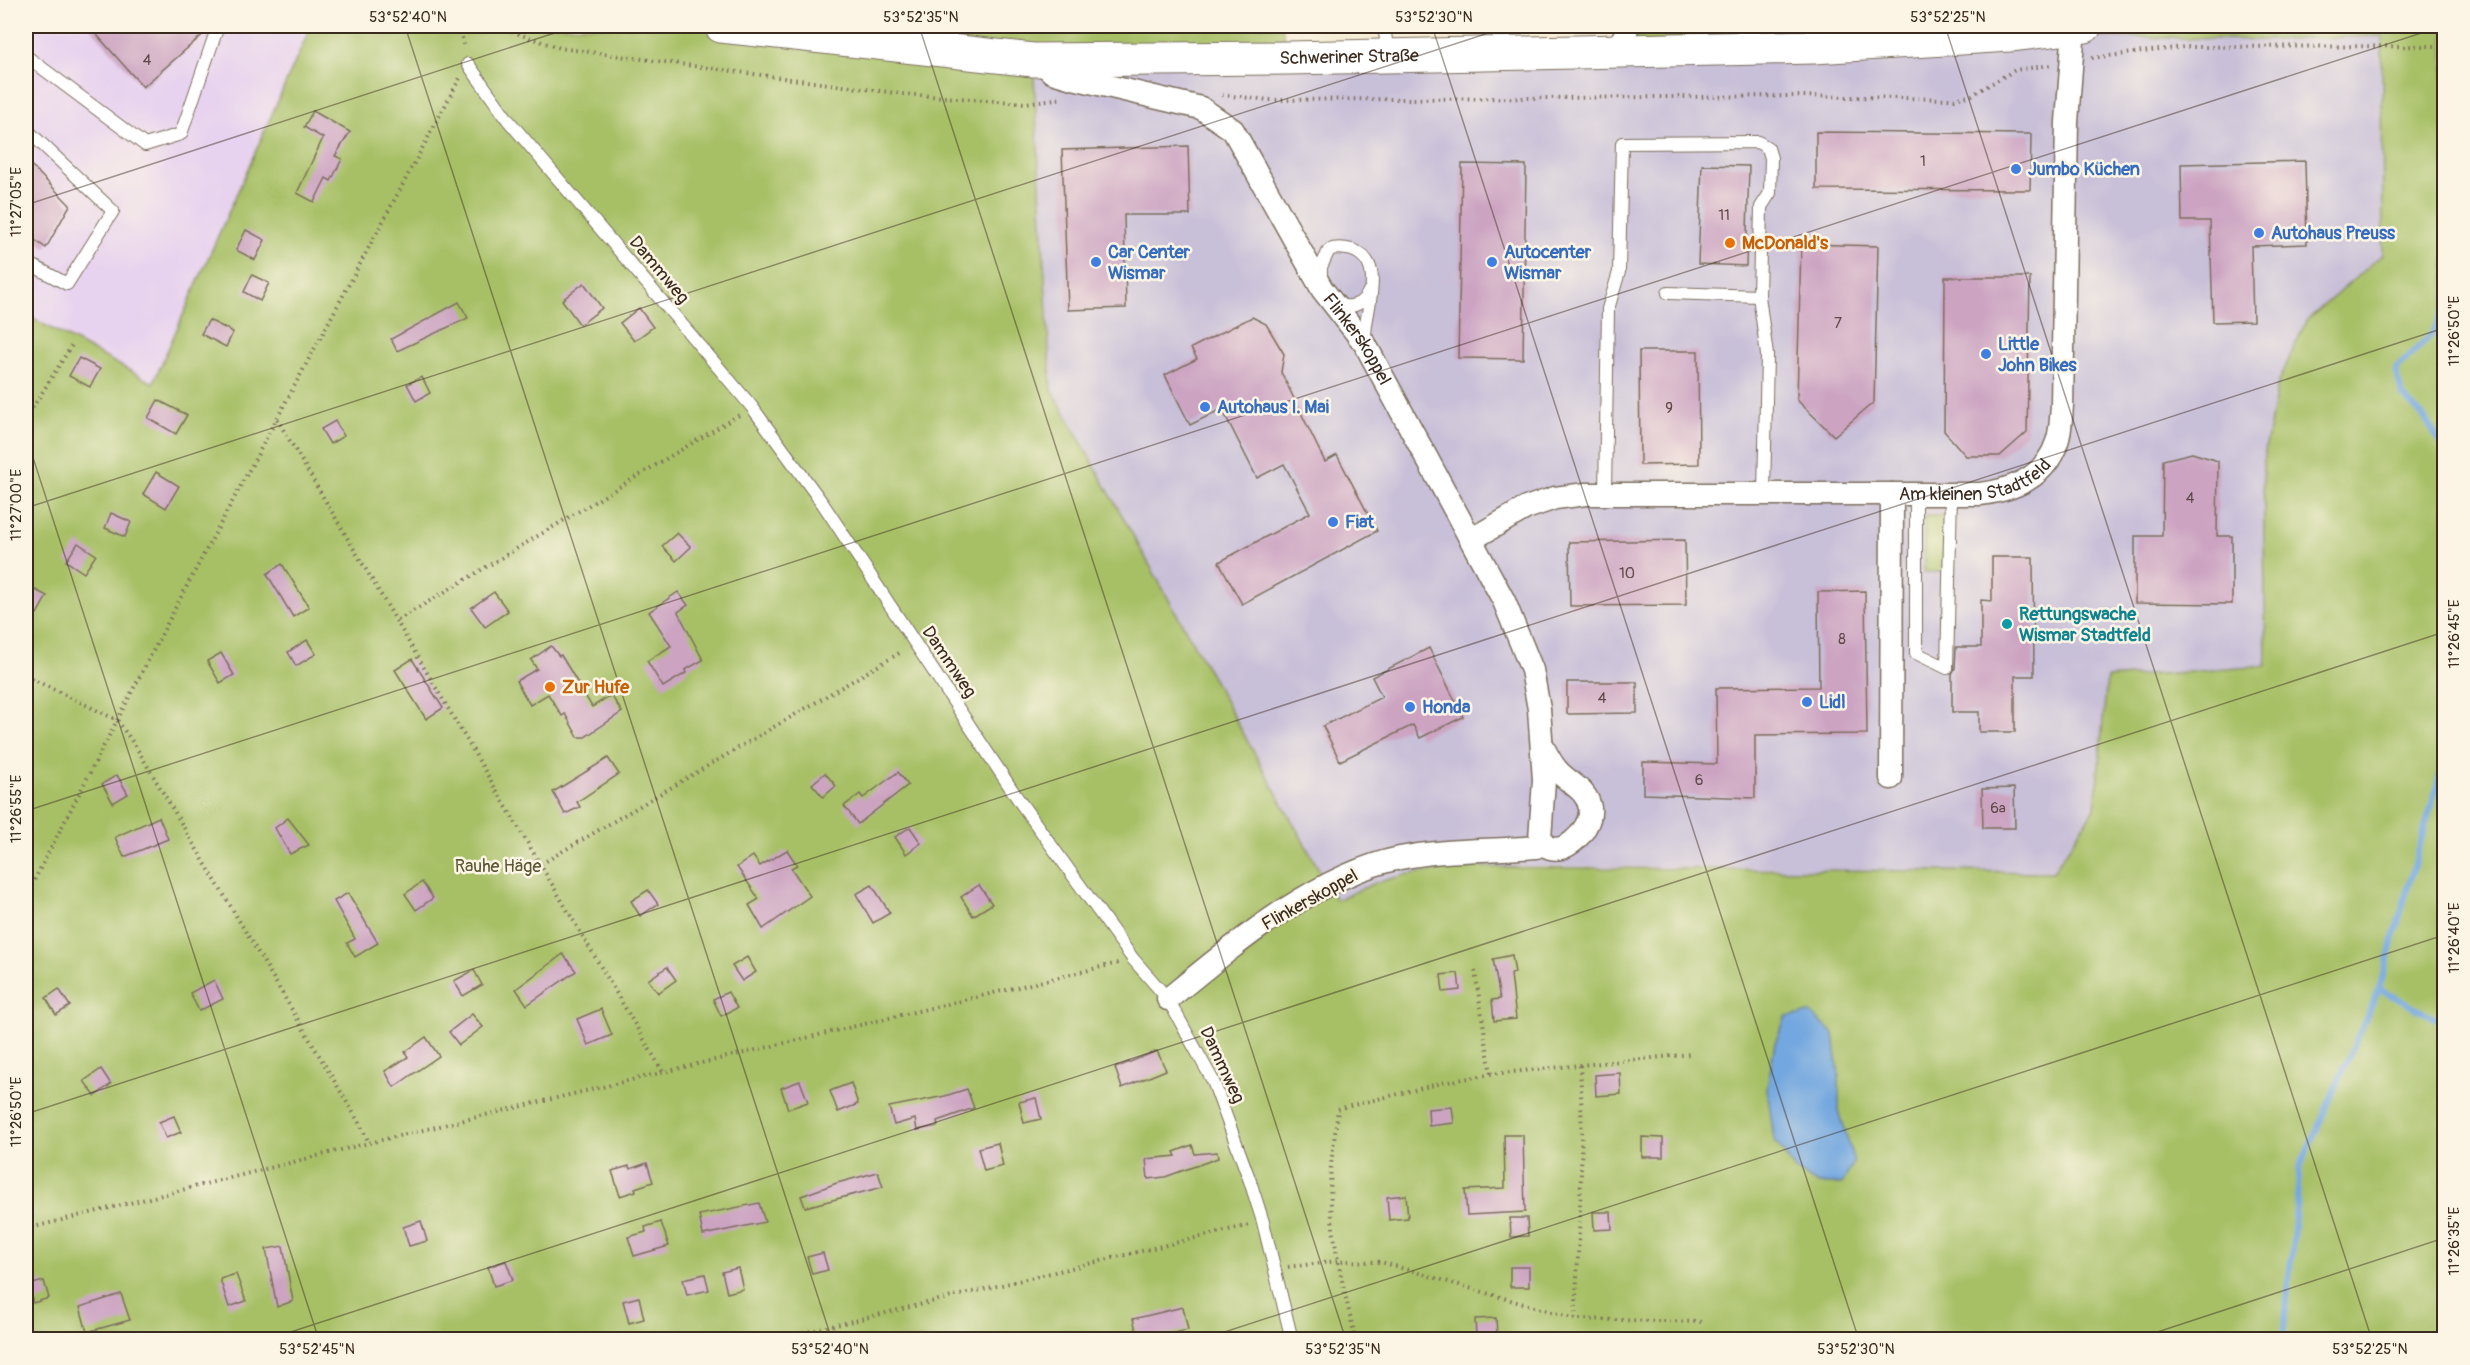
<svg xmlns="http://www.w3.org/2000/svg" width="2470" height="1365" viewBox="0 0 2470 1365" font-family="Pangolin,sans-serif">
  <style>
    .built { fill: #e7d2ef }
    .industrial { fill: #c8bfd8 }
    .green { fill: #a7c066; stroke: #717542; stroke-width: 1.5 }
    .water { fill: #73a7df; stroke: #57687e; stroke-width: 1.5 }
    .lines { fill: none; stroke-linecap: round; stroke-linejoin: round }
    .stream { stroke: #73a7df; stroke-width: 6 }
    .building { fill: #cca4c2 }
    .lane-casing { stroke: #7c6e5d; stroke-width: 14 }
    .street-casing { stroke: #7c6e5d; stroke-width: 25 }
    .secondary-casing { stroke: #7c6e5d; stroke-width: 35 }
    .path { stroke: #7c6e5d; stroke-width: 4; stroke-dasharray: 1.5 4.5; stroke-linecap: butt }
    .lane { stroke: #fff; stroke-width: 12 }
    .street { stroke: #fff; stroke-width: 22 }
    .secondary { stroke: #fff; stroke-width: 33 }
    .ticks { fill: none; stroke: #3b2a1e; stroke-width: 1.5; stroke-opacity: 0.45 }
    .shop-dot { fill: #3f7fe0; stroke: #fcf5e5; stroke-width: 2 }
    .food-dot { fill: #e8710a; stroke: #fcf5e5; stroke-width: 2 }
    .culture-dot { fill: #0f9aa8; stroke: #fcf5e5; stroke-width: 2 }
    .labels { text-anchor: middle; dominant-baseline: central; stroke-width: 5; stroke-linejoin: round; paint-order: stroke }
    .number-label { font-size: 15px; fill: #5f4847 }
    .street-label { font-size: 18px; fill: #3b2a1e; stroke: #fcf5e5 }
    .shop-label { font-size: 18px; font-weight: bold; fill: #366cbe; stroke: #fcf5e5; text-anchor: start }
    .food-label { font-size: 18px; font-weight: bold; fill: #c56008; stroke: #fcf5e5; text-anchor: start }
    .culture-label { font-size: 18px; font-weight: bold; fill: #0d838f; stroke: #fcf5e5; text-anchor: start }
    .park-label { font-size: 18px; fill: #5b5734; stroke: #fcf5e5 }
    .neatline { fill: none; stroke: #3b2a1e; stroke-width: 2 }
    .ticks-label { font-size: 15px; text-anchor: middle; fill: #3b2a1e }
  </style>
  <rect width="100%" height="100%" fill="#fcf5e5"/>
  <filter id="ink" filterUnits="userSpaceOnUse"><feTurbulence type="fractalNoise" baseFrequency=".0167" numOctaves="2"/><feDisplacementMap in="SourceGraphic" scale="12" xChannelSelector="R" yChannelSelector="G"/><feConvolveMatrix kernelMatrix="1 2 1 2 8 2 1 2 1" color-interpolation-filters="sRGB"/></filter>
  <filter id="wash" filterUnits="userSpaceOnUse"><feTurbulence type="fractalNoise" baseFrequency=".008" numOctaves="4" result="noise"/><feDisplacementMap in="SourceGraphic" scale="24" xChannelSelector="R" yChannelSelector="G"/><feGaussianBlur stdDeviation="1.35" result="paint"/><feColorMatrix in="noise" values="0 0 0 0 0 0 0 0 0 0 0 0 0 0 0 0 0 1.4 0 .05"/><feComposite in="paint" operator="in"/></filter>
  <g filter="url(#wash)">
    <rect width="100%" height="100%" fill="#f5ebd3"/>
    <!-- built -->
    <path class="built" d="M26,26H311L153,383L26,315Z"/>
    <!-- industrial -->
    <path class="industrial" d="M2010,35L2265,40L2382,36L2383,254L2306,321L2263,461L2266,666L2107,678L2095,808L2053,872L1525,866L1409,874L1375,883L1335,900L1052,395L1033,60Z"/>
    <!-- green -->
    <g class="green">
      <path d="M311,26H1282L1288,58L1033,60L1051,388L1336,900L1375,883L1409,874L1470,867L2053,872L2095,808L2107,678L2266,666L2263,461L2278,384L2306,321L2383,254L2382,36L2265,40L2084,36L1622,45L1630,26H2444V1339H26V315L153,383Z"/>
      <rect x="1924" y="516" width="20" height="56"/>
    </g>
    <!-- water -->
    <path class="water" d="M1810,1013L1834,1034L1839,1075V1110L1854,1162L1842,1184H1818L1795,1170L1774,1139L1767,1088L1775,1043L1786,1017Z"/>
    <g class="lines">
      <!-- stream -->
      <g class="stream">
        <path d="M2444,311L2432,334L2396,369L2402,395L2423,416L2444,448"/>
        <path d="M2379,989L2444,1023"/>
        <path d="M2283,1340L2300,1167L2379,989L2444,760"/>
      </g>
    </g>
    <g id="blocks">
      <!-- building -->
      <g class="building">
        <path d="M89,26H209L208,30L143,87Z"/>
        <path d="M313,111L350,132L335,156L342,159L331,181L326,178L314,202L297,193L323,138L304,127Z"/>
        <path d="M1816,132L2031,134L2030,190L1816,189Z"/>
        <path d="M1188,146L1190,215H1124L1126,308L1068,310L1062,150Z"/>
        <path d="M26,160L70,205L46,248L26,234Z"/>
        <path d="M2305,161L2307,244L2251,246L2253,321L2213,322L2210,221H2182L2181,164Z"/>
        <path d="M1462,164L1526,165L1523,359L1458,358Z"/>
        <path d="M1702,165L1749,166L1746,266L1698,264Z"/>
        <path d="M246,230L265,240L255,260L236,250Z"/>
        <path d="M1801,244L1878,246L1874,402L1834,436L1797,400Z"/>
        <path d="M252,275L269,283L260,301L244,292Z"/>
        <path d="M1945,277H2030L2027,432L2000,456H1966L1944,431Z"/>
        <path d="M584,283L602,308L580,325L562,300Z"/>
        <path d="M459,302L468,318L397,351L391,339Z"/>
        <path d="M639,308L653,327L634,341L620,323Z"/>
        <path d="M1252,317L1266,324L1284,354L1281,372L1325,462L1337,455L1377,531L1242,604L1219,562L1310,513L1284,464L1257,478L1222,409L1190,425L1165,375L1197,359L1191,348Z"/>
        <path d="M209,320L233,332L226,347L201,334Z"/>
        <path d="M1639,351H1698L1699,464L1640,465Z"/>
        <path d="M79,358L100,369L90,387L69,376Z"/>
        <path d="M422,377L430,393L416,401L407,384Z"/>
        <path d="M158,400L187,415L176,434L148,418Z"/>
        <path d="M335,421L344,436L330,444L321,429Z"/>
        <path d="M2192,453L2218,461L2217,536H2232V604L2135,603V536H2162L2163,460Z"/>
        <path d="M156,472L179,486L166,508L143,494Z"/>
        <path d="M111,513L131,522L125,537L105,528Z"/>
        <path d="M677,533L691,547L676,561L662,546Z"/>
        <path d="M1685,540L1686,605L1570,606L1569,542Z"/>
        <path d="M78,543L96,555L84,573L66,561Z"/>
        <path d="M1992,557H2033L2034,676H2015V732H1979V712H1952V674L1955,668L1956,647H1981V600L1992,601Z"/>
        <path d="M282,564L309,607L293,617L267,574Z"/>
        <path d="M26,585L47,596L37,614L26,608Z"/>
        <path d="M1865,591L1867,734L1755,735V798L1643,794V762L1717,764L1716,688L1819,687L1818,592Z"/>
        <path d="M494,592L508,611L485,627L471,608Z"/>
        <path d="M678,592L688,605L678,612L703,660L685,670L686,673L663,687L647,661L671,646L649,612Z"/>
        <path d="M307,640L316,654L296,666L288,652Z"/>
        <path d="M551,646L559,656L561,655L592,707L611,695L622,712L585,737H578L565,714L562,716L548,694L530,705L516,681L537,669L531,660Z"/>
        <path d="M1429,648L1463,717L1420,738L1413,725L1340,761L1323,726L1382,697L1372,677Z"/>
        <path d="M221,653L234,675L220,683L207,661Z"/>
        <path d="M412,659L443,708L426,719L395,670Z"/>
        <path d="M1567,682H1637V713L1567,714Z"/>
        <path d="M608,758L619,774L577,802L580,807L565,814L553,792Z"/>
        <path d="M898,772L908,785L858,824L844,806L860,794L863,798Z"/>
        <path d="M825,773L836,786L823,797L812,784Z"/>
        <path d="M117,775L128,794L113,803L102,784Z"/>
        <path d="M2014,788L2015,828H1983L1982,789Z"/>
        <path d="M159,817L168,839L124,857L115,837Z"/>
        <path d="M288,818L309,845L290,854L275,828Z"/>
        <path d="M910,827L921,843L906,854L895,837Z"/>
        <path d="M787,850L797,865L791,868L810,896L763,929L749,905L759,899L737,867L753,856L760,866Z"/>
        <path d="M422,882L433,898L416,910L405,894Z"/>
        <path d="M872,885L890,913L873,923L856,894Z"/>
        <path d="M979,885L992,904L973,916L961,897Z"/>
        <path d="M648,890L658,904L640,916L631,901Z"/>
        <path d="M348,893L378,943L355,957L347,943L355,939L334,901Z"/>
        <path d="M563,954L576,971L527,1005L516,989Z"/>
        <path d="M1512,955L1515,973L1511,974L1516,1019L1494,1021L1492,1000L1500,999L1493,959Z"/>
        <path d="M747,957L756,972L742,981L732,966Z"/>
        <path d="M667,967L676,980L658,993L648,980Z"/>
        <path d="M474,970L482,985L463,996L454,981Z"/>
        <path d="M1458,973L1460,990L1443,992L1441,975Z"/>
        <path d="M214,980L223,999L199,1011L190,993Z"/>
        <path d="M59,989L70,1006L56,1015L46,998Z"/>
        <path d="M728,992L737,1008L721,1016L713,999Z"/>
        <path d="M601,1009L612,1035L588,1045L577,1019Z"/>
        <path d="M472,1014L483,1027L459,1045L449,1032Z"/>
        <path d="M426,1037L439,1056L394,1087L385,1071L408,1057L405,1052Z"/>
        <path d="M1157,1051L1166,1070L1122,1088L1115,1068Z"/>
        <path d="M101,1069L111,1084L95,1096L84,1081Z"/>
        <path d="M1620,1073L1621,1094L1596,1096L1595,1075Z"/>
        <path d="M800,1081L808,1102L788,1109L781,1088Z"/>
        <path d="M851,1083L858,1104L838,1112L830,1091Z"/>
        <path d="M967,1089L974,1108L937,1121L938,1126L917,1130L915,1119L894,1125L889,1107L945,1096Z"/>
        <path d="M1036,1098L1041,1119L1024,1123L1019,1102Z"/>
        <path d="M1452,1107L1454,1123L1429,1126L1428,1109Z"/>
        <path d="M174,1116L181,1132L166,1138L159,1122Z"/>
        <path d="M1504,1135H1523L1525,1212L1467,1215L1465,1190L1505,1188Z"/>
        <path d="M1642,1137L1663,1138V1157H1642Z"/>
        <path d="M998,1143L1003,1166L984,1171L978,1148Z"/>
        <path d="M1192,1145L1195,1154L1217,1152L1218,1158L1165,1177L1148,1179L1146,1159L1176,1156L1174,1152Z"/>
        <path d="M647,1163L653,1182L635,1188L636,1191L620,1196L612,1171L629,1166L630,1169Z"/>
        <path d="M878,1172L883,1187L805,1207L801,1196L837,1183Z"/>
        <path d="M1406,1195L1408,1218L1389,1220L1387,1197Z"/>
        <path d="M759,1203L765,1222L703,1235L699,1215Z"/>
        <path d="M1593,1212H1611L1612,1229L1594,1230Z"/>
        <path d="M1510,1218H1527L1528,1236L1511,1237Z"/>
        <path d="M421,1221L427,1241L409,1246L403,1227Z"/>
        <path d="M661,1222L669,1246L634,1256L628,1237L646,1232L645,1227Z"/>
        <path d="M283,1246L293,1301L277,1307L266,1249Z"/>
        <path d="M823,1253L828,1270L812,1274L807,1257Z"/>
        <path d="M506,1261L513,1280L494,1286L488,1267Z"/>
        <rect x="1510" y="1267" width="19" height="20"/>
        <path d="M738,1268L743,1289L727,1293L722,1272Z"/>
        <path d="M236,1274L246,1301L229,1307L220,1279Z"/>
        <path d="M705,1274L709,1290L687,1295L683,1279Z"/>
        <path d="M44,1281L49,1298L33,1303L28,1285Z"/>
        <path d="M121,1294L130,1320L87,1332L80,1307Z"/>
        <path d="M639,1297L644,1319L629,1323L623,1301Z"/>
        <path d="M1183,1307L1188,1330L1156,1337L1157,1340H1139L1133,1319Z"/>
        <path d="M1496,1318L1497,1335L1476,1336L1475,1319Z"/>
      </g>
    </g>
  </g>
  <g filter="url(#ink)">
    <use href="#blocks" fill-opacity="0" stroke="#7c6e5d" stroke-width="1.5"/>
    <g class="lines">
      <defs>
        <g id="lane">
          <path d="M1384,26L1388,54"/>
          <path d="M26,56L145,145L181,134L218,26"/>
          <path d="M468,64L508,120L752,407L823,504L1020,802L1133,959L1168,999L1213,1081L1250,1181L1263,1222L1292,1340"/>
          <path d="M26,129L113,211L67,284L26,262"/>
          <path d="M1321,282V267L1329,250C1337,247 1344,248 1352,250C1389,263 1363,313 1365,340"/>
          <path d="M1668,293L1759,296"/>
          <path d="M1335,304C1349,309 1363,306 1369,291"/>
          <path d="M1605,493L1608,309L1619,272L1622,143L1758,142L1768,148L1771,158L1770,193L1761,207L1759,296L1767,355L1764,493"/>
          <path d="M1916,495V653L1947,668L1951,494"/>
        </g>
        <g id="street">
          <path d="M1618,52L1628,26"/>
          <path id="s1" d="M1040,61L1052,72L1069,77L1201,108L1233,130L1322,289L1365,344L1504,601L1532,670L1539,709L1544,780L1540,839L1536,847C1490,851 1445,849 1400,858C1316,875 1233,946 1168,999"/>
          <path id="s2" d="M1472,539L1526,508L1555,498L1586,494H1980C2013,490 2046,477 2057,442C2061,431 2061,417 2062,405L2067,122L2074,27"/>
          <path d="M1891,778L1892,494"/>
          <path d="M1540,839C1556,866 1593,831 1590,808C1587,789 1569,784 1557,770C1552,764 1547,755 1543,747"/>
        </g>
        <g id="secondary">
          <path id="s3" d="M721,26L1033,60L1288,58L1814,47L2010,35L2085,26"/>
        </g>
      </defs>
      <!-- lane casing -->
      <use href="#lane" class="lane-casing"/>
      <!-- street casing -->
      <use href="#street" class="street-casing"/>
      <!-- secondary casing -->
      <use href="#secondary" class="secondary-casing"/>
      <!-- path -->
      <g class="path">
        <path d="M459,26L465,49"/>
        <path d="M495,26L560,48L903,94L1025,103L1063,98"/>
        <path d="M2092,58L2184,47L2444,46"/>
        <path d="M1222,95L1269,100L1800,96L1954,99L1972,95L2015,70L2052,65"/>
        <path d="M26,418L74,342"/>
        <path d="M277,419L663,1072"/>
        <path d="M398,620L739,415"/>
        <path d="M26,676L117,720L136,747L361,1126L369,1143"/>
        <path d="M541,864L903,651"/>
        <path d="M26,896L182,595L460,78"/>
        <path d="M1475,971L1491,1074"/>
        <path d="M26,1229L369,1143L1118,963"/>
        <path d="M1288,1267L1338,1261L1381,1262L1575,1319L1705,1322"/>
        <path d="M1575,1319C1579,1234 1584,1149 1580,1064"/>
        <path d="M774,1340L1249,1225"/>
        <path d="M1356,1340C1342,1283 1327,1223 1331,1165C1333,1146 1336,1128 1338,1109L1442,1083L1491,1074L1692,1054"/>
      </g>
      <!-- lane -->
      <use href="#lane" class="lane"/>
      <!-- street -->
      <use href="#street" class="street"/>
      <!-- secondary -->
      <use href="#secondary" class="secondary"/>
    </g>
  </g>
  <!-- ticks -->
  <path class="ticks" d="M405,26L832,1340M919,26L1346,1340M1432,26L1859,1340M1945,26L2372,1340M26,205L576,26M26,436L319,1340M26,508L1510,26M26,811L2443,26M26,1114L2444,328M266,1340L2444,632M1200,1340L2444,935M2133,1340L2444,1238"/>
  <!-- markers -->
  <g class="shop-dot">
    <circle cx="2016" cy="169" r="6"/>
    <circle cx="2259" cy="233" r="6"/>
    <circle cx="1096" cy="262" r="6"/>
    <circle cx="1492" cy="262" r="6"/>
    <circle cx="1986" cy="354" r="6"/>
    <circle cx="1205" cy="407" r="6"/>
    <circle cx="1333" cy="522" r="6"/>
    <circle cx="1807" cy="702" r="6"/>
    <circle cx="1410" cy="707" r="6"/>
  </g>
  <g class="food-dot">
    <circle cx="1730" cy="243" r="6"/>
    <circle cx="550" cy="687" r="6"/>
  </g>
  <circle class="culture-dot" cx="2007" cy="624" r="6"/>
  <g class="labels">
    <!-- number labels -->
    <g class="number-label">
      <text x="147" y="60">4</text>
      <text x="1923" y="161">1</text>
      <text x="1724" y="215">11</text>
      <text x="1838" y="323">7</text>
      <text x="1669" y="408">9</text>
      <text x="2190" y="498">4</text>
      <text x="1627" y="573">10</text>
      <text x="1842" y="639">8</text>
      <text x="1602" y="698">4</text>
      <text x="1699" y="780">6</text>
      <text x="1998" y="808">6a</text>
    </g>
    <!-- street labels -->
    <g class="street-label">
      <text stroke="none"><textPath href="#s3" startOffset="630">Schweriner Straße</textPath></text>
      <text transform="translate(659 270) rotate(50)">Dammweg</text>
      <text stroke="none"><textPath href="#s1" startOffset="452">Flinkerskoppel</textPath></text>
      <text stroke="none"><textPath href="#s2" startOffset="516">Am kleinen Stadtfeld</textPath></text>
      <text transform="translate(949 662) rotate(56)">Dammweg</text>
      <text transform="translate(1310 900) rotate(-29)">Flinkerskoppel</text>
      <text transform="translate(1222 1065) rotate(65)">Dammweg</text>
    </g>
    <!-- shop labels -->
    <g class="shop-label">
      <text x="2028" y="169">Jumbo Küchen</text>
      <text x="2271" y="233">Autohaus Preuss</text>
      <text x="1108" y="252">Car Center<tspan x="1108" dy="21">Wismar</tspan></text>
      <text x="1504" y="252">Autocenter<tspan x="1504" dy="21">Wismar</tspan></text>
      <text x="1998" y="344">Little<tspan x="1998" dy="21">John Bikes</tspan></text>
      <text x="1217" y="407">Autohaus I. Mai</text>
      <text x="1345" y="522">Fiat</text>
      <text x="1819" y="702">Lidl</text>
      <text x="1422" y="707">Honda</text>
    </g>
    <!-- food labels -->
    <g class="food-label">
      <text x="1742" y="243">McDonald's</text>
      <text x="562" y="687">Zur Hufe</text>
    </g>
    <!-- culture labels -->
    <g class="culture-label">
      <text x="2019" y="614">Rettungswache<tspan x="2019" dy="21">Wismar Stadtfeld</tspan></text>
    </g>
    <!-- park labels -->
    <g class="park-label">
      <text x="498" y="866">Rauhe Häge</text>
    </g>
  </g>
  <!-- margin -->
  <rect width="2470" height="1365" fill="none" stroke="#fcf5e5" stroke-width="66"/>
  <rect x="33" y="33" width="2404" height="1299" class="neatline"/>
  <g class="ticks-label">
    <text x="408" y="22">53°52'40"N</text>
    <text x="921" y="22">53°52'35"N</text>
    <text x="1434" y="22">53°52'30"N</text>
    <text x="1948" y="22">53°52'25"N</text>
    <text transform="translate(16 202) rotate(-90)" y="5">11°27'05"E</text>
    <text transform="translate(2454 331) rotate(-90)" y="5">11°26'50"E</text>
    <text transform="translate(16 505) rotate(-90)" y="5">11°27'00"E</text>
    <text transform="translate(2454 634) rotate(-90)" y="5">11°26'45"E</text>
    <text transform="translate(16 809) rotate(-90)" y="5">11°26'55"E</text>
    <text transform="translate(2454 938) rotate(-90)" y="5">11°26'40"E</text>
    <text transform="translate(16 1112) rotate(-90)" y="5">11°26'50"E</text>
    <text transform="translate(2454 1241) rotate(-90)" y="5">11°26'35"E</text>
    <text x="317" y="1354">53°52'45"N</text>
    <text x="830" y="1354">53°52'40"N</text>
    <text x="1343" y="1354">53°52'35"N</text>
    <text x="1856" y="1354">53°52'30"N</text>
    <text x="2370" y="1354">53°52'25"N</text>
  </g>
</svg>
